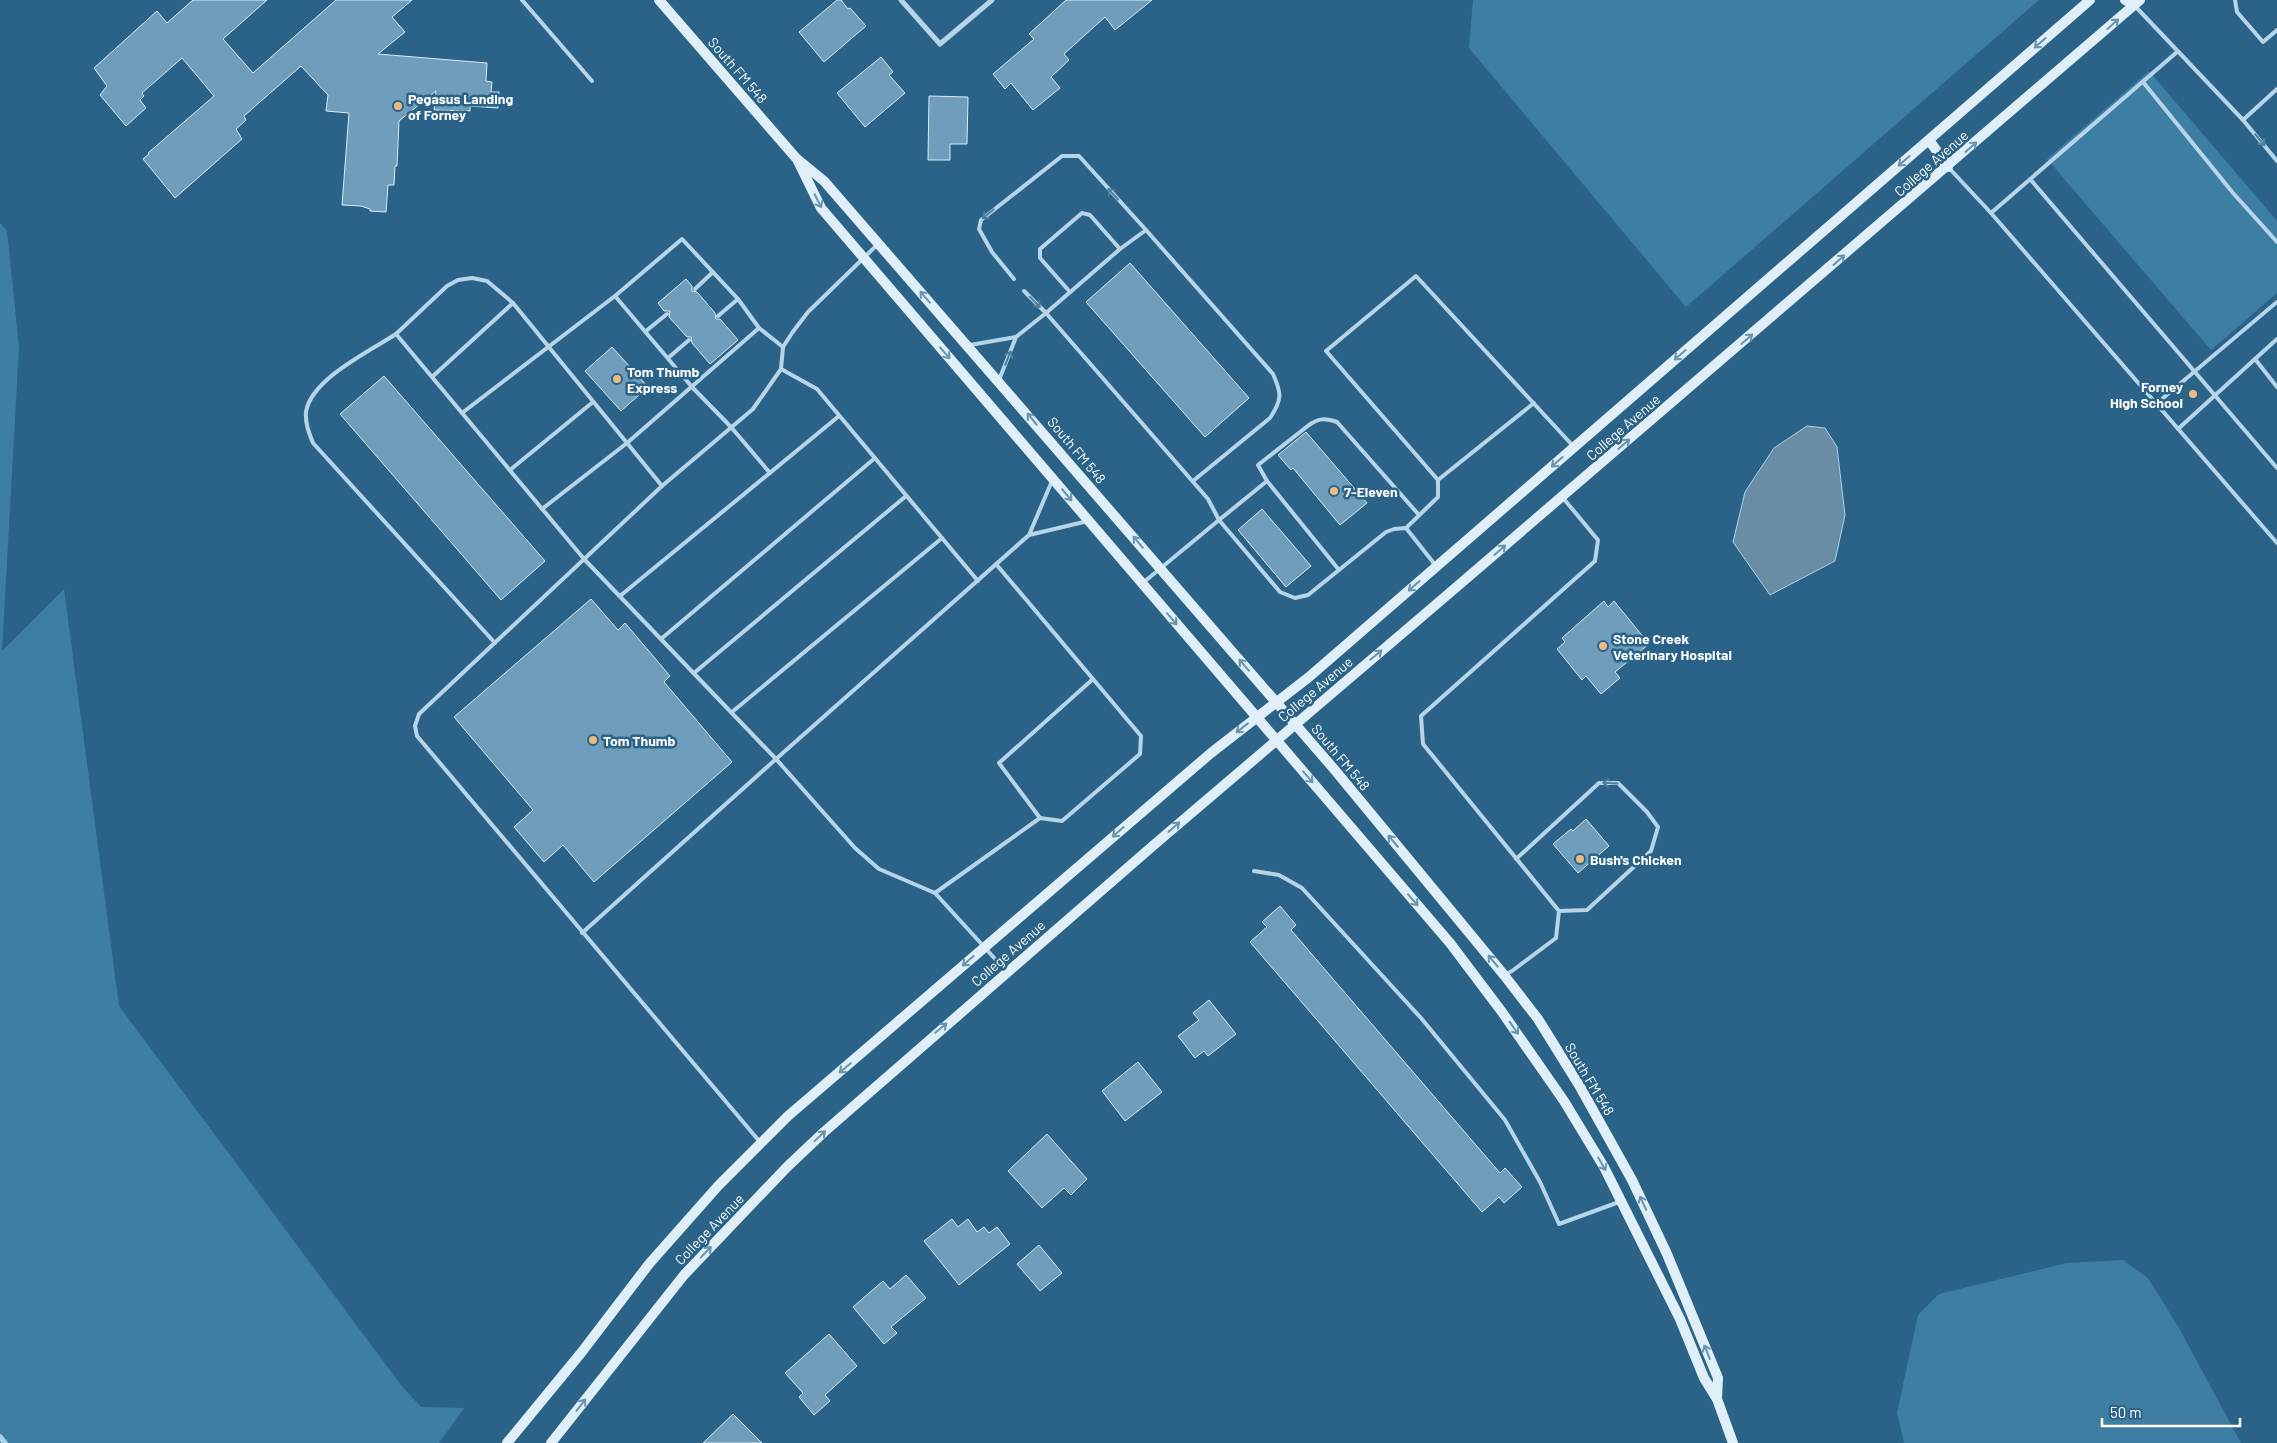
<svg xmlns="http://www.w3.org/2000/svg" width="2277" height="1443" viewBox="0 0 2277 1443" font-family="Barlow,sans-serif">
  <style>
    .green { fill: #3f7ea3 }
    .water { fill: #688da5; stroke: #abd2e8 }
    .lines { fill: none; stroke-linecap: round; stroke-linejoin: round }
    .stream { stroke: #abd2e8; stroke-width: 5.5 }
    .building { fill: #6e9ebb; stroke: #d9ecf6 }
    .service { stroke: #b6d5e8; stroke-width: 4 }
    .minor { stroke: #b6d5e8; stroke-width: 5 }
    .secondary { stroke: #dfeef7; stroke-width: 10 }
    .oneway { stroke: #6994ae }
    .oneway2 { stroke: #4d809f }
    .poi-dot { fill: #eeba7d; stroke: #2a6387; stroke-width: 2 }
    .labels { text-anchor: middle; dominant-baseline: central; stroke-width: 5; stroke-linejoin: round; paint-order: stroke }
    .street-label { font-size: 14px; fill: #fff; stroke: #2a6387 }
    .poi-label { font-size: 14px; font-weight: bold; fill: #fff; stroke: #2a6387; text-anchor: start }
  </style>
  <rect width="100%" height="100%" fill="#2a6387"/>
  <!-- green -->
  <g class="green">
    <path d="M1473,0H2039L1686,307L1469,48Z"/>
    <path d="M2149,71L2277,221V293L2211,350L2047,159Z"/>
    <path d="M0,223L7,231L19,347L2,651L64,589L119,1006L401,1385L421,1407L464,1408L439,1443H0Z"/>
    <path d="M2123,1260L2148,1278L2179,1328L2241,1443H1904L1897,1413L1918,1315L1939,1294L2067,1263Z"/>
  </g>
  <!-- water -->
  <path class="water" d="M1807,426L1825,428L1837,447L1845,515L1835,561L1770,595L1733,542L1745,492L1774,448Z"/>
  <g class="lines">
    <!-- stream -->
    <path class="stream" d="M0,1437L5,1443"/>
  </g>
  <!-- building -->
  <g class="building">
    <path d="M193,0H267L223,39L253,73L336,0H412L392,17L405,32L378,54L487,63L486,81L492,82L491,92H499L498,108L470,106V111L434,110L436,91L399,121L397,166H395L394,185H388L386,212L370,211V209L361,206L342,205L349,113L326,111L328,95L301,66L244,116L246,120L236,129L242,139L175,198L143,159L149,154L148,153L214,96L182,58L142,93L144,96L140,100L146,108L126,126L100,95L107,86L94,68L157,11L167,23Z"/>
    <path d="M837,0H841L848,9L850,8L866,26L824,62L799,32Z"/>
    <path d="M1066,0H1152L1115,30L1105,17L1064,54L1069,60L1051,77L1060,88L1033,110L1011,83L1005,89L993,74L1034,39L1029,34Z"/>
    <path d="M881,57L893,72L889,75L905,93L865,127L837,93Z"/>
    <path d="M929,96L968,97L967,144H950V160H928Z"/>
    <path d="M1130,263L1249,398L1205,437L1086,302Z"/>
    <path d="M686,279L692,286V291L697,292L715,313L716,319H720L738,340L710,364L692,343L691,337H687L669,317L670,311H664L658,303Z"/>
    <path d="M612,347L648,387L621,411L585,371Z"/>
    <path d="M384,376L545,561L501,600L340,414Z"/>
    <path d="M1306,432L1367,503L1340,525L1293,468L1291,470L1278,455Z"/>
    <path d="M1262,509L1311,566L1286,587L1238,530Z"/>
    <path d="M591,599L618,630L625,623L670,676L664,682L732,762L594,882L563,845L544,862L514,827L533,810L454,717Z"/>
    <path d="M1604,601L1608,607L1614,601L1649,644L1615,672L1620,678L1601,694L1586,676L1582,680L1557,649L1565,642L1562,638Z"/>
    <path d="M1586,819L1609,846L1578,873L1553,844L1571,829L1573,831Z"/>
    <path d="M1280,906L1296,925L1291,930L1395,1051L1500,1173L1505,1168L1522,1187L1504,1203L1499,1197L1482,1212L1250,942L1267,927L1262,922Z"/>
    <path d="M1209,1000L1236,1034L1208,1056L1204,1051L1195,1058L1178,1036L1199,1020L1193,1013Z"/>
    <path d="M1138,1062L1162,1092L1125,1121L1102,1091Z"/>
    <path d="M1047,1134L1087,1179L1071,1195L1064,1188L1042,1208L1008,1171Z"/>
    <path d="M952,1219L958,1227L968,1219L977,1232L984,1227L989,1233L997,1227L1010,1244L959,1285L924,1241Z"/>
    <path d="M1039,1245L1062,1273L1040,1291L1017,1264Z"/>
    <path d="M906,1275L926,1298L891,1327L897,1333L884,1344L853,1307L883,1281L890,1289Z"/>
    <path d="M829,1334L857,1366L825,1395L830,1401L814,1415L799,1397L803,1393L785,1373Z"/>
    <path d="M733,1414L762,1443H703Z"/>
  </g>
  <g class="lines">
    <!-- service -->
    <g class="service">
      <path d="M522,0L592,81"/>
      <path d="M2235,0L2237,12L2263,42L2277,30"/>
      <path d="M2135,6L2243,120L2277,161"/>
      <path d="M2143,82L2233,193L2277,242"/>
      <path d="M2243,120L2277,89"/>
      <path d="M1949,168L1991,213L2177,52"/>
      <path d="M2030,179L2277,468"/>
      <path d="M1991,213L2277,543"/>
      <path d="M1014,279L992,252L979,229L981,220L1062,156H1079L1146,230"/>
      <path d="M695,289L713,272"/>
      <path d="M1024,291L1046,313L1120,249L1146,230L1273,374C1282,394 1282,400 1270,418L1193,481"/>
      <path d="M1070,292L1040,258V249L1082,213L1090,215L1120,249"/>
      <path d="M615,296L692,387L731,427L770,473"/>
      <path d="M718,316L738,299"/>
      <path d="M646,331L667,314"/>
      <path d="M396,334L447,286L458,280L472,278L487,281L513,303L662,486"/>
      <path d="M970,345L1016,337L1046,313L1208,499L1219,520L1267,481L1258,465L1309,425C1319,418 1325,418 1337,422L1419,515"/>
      <path d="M668,358L689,340"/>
      <path d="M2255,359L2277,339"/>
      <path d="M781,369L817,389L978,581"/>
      <path d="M432,377L513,303"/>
      <path d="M999,380L1016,337"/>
      <path d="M1534,403L1438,480L1326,351L1416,276L1574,447"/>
      <path d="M2156,404L2277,302"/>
      <path d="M462,413L615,296L682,239L738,299L759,328L783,347"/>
      <path d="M2178,429L2255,359L2277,387"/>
      <path d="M510,470L593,402"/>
      <path d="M1052,481L1029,535L1088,521"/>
      <path d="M1267,481L1339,570"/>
      <path d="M542,509L627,443L759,328"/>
      <path d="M1406,528L1438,497V480"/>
      <path d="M1144,582L1219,520L1280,592L1295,598L1308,595L1386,532L1394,529L1406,528L1436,566"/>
      <path d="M620,596L839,416"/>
      <path d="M661,639L875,458"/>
      <path d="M495,643L313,443C309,433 305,423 306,412C311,379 370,351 396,334L584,559L776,759L1029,535"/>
      <path d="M694,673L906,496"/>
      <path d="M732,712L942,538"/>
      <path d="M1040,818L999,763L1093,679"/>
      <path d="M1516,859L1599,783H1618L1647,812L1658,827L1651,851L1587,910L1559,911"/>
      <path d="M1254,871L1279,875L1302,888L1421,1018L1505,1120L1540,1182L1559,1224L1619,1202"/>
      <path d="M935,893L1040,818L1062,821L1140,754L1141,736L996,564"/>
      <path d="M582,933L776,759L855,848L879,869L935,893L1007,972"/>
      <path d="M1504,975L1512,971L1556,938L1559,911L1423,744L1421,716L1595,561L1598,540L1563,498"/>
      <path d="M760,1142L417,736L415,726L419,714L662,486L753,409L781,369L783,347L792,333L808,312L877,245"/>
    </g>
    <!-- minor -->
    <path class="minor" d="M901,0L940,44L992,0"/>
    <!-- secondary -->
    <g class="secondary">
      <path d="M659,0L796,158L824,181L1334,769L1504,975L1538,1019L1579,1085L1632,1180L1667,1254L1718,1378L1717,1399"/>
      <path d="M2125,0L2134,5"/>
      <path d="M1929,140L1948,167"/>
      <path d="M798,161L821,208L1450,943L1502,1012L1564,1101L1604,1167L1680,1319L1704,1378L1717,1399L1733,1443"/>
      <path d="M507,1443L581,1353L649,1264L718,1186L788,1116L1211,753L1309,677L2090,0"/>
      <path d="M551,1443L684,1275L787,1167L824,1132L1155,844L1439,602L2140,0"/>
    </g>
  </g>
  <!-- one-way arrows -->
  <defs><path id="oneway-shaft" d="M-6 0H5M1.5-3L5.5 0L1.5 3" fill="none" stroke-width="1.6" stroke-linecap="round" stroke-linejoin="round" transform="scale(1.25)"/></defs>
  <g class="oneway">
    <use href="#oneway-shaft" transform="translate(2113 24) rotate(-42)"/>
    <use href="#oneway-shaft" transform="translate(2040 43) rotate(139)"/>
    <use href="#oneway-shaft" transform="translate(1971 147) rotate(-41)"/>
    <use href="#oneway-shaft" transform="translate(1904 161) rotate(139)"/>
    <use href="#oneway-shaft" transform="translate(818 201) rotate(63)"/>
    <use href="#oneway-shaft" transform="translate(1839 260) rotate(-41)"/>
    <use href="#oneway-shaft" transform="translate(925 297) rotate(-131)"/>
    <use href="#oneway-shaft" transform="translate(1747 339) rotate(-41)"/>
    <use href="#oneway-shaft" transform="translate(945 353) rotate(49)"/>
    <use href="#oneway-shaft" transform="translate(1680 355) rotate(139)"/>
    <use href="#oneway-shaft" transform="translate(1032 419) rotate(-130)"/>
    <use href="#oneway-shaft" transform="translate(1624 444) rotate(-41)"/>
    <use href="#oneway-shaft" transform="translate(1557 462) rotate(139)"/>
    <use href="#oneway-shaft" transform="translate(1067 495) rotate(50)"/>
    <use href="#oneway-shaft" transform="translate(1138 542) rotate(-130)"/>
    <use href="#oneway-shaft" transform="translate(1500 550) rotate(-41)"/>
    <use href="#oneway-shaft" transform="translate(1414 586) rotate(139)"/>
    <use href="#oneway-shaft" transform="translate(1172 619) rotate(49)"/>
    <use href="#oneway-shaft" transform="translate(1376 655) rotate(-40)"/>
    <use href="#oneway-shaft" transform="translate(1244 665) rotate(-131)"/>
    <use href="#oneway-shaft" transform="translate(1242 728) rotate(142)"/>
    <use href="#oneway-shaft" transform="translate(1308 777) rotate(49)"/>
    <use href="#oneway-shaft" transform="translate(1174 827) rotate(-41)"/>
    <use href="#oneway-shaft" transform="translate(1118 832) rotate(139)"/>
    <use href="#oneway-shaft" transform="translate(1393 841) rotate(-130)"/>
    <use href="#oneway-shaft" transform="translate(1413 900) rotate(49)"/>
    <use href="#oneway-shaft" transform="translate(968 961) rotate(139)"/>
    <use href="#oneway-shaft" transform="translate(1493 961) rotate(-130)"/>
    <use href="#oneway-shaft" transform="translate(941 1028) rotate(-40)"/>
    <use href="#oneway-shaft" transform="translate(1514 1028) rotate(55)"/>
    <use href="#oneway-shaft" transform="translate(845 1068) rotate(140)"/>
    <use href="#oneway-shaft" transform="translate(820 1136) rotate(-43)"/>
    <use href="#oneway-shaft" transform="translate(1602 1164) rotate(60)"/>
    <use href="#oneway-shaft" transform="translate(1643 1203) rotate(-115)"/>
    <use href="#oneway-shaft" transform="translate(706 1252) rotate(-46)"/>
    <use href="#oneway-shaft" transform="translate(1707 1352) rotate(-112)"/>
    <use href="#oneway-shaft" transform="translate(581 1405) rotate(-52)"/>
  </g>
  <g class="oneway2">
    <use href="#oneway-shaft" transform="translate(2260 140) rotate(50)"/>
    <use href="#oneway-shaft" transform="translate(1113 194) rotate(-133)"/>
    <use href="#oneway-shaft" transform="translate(988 214) rotate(141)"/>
    <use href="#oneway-shaft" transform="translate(1035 302) rotate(46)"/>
    <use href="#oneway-shaft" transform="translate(1008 358) rotate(-68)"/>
    <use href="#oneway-shaft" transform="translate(1610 783) rotate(-177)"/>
  </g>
  <!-- markers -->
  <g class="poi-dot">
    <circle cx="398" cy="106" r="5"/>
    <circle cx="617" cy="379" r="5"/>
    <circle cx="2193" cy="394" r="5"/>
    <circle cx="1334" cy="491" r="5"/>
    <circle cx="1603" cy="646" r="5"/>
    <circle cx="593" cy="740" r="5"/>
    <circle cx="1580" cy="859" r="5"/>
  </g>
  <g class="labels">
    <!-- street labels -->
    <g class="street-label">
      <text transform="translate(738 70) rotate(49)">South FM 548</text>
      <text transform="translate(1931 163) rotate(-41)">College Avenue</text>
      <text transform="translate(1623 427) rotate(-41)">College Avenue</text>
      <text transform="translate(1077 450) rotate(50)">South FM 548</text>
      <text transform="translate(1315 689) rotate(-40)">College Avenue</text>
      <text transform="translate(1341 757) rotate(50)">South FM 548</text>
      <text transform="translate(1008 953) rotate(-41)">College Avenue</text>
      <text transform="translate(1590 1079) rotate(59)">South FM 548</text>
      <text transform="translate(709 1229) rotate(-46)">College Avenue</text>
    </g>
    <!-- poi labels -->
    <g class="poi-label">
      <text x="408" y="98">Pegasus Landing<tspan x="408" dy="16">of Forney</tspan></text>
      <text x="627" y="371">Tom Thumb<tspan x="627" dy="16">Express</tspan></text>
      <text x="2183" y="386" text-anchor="end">Forney<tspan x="2183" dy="16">High School</tspan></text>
      <text x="1344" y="491">7-Eleven</text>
      <text x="1613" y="638">Stone Creek<tspan x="1613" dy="16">Veterinary Hospital</tspan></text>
      <text x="603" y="740">Tom Thumb</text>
      <text x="1590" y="859">Bush's Chicken</text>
    </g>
  </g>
  <!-- scale -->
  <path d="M2102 1418v8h138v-8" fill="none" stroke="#ffffff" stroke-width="2.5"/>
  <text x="2110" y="1418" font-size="15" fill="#ffffff" stroke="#2a6387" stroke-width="4" paint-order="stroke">50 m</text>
</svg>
